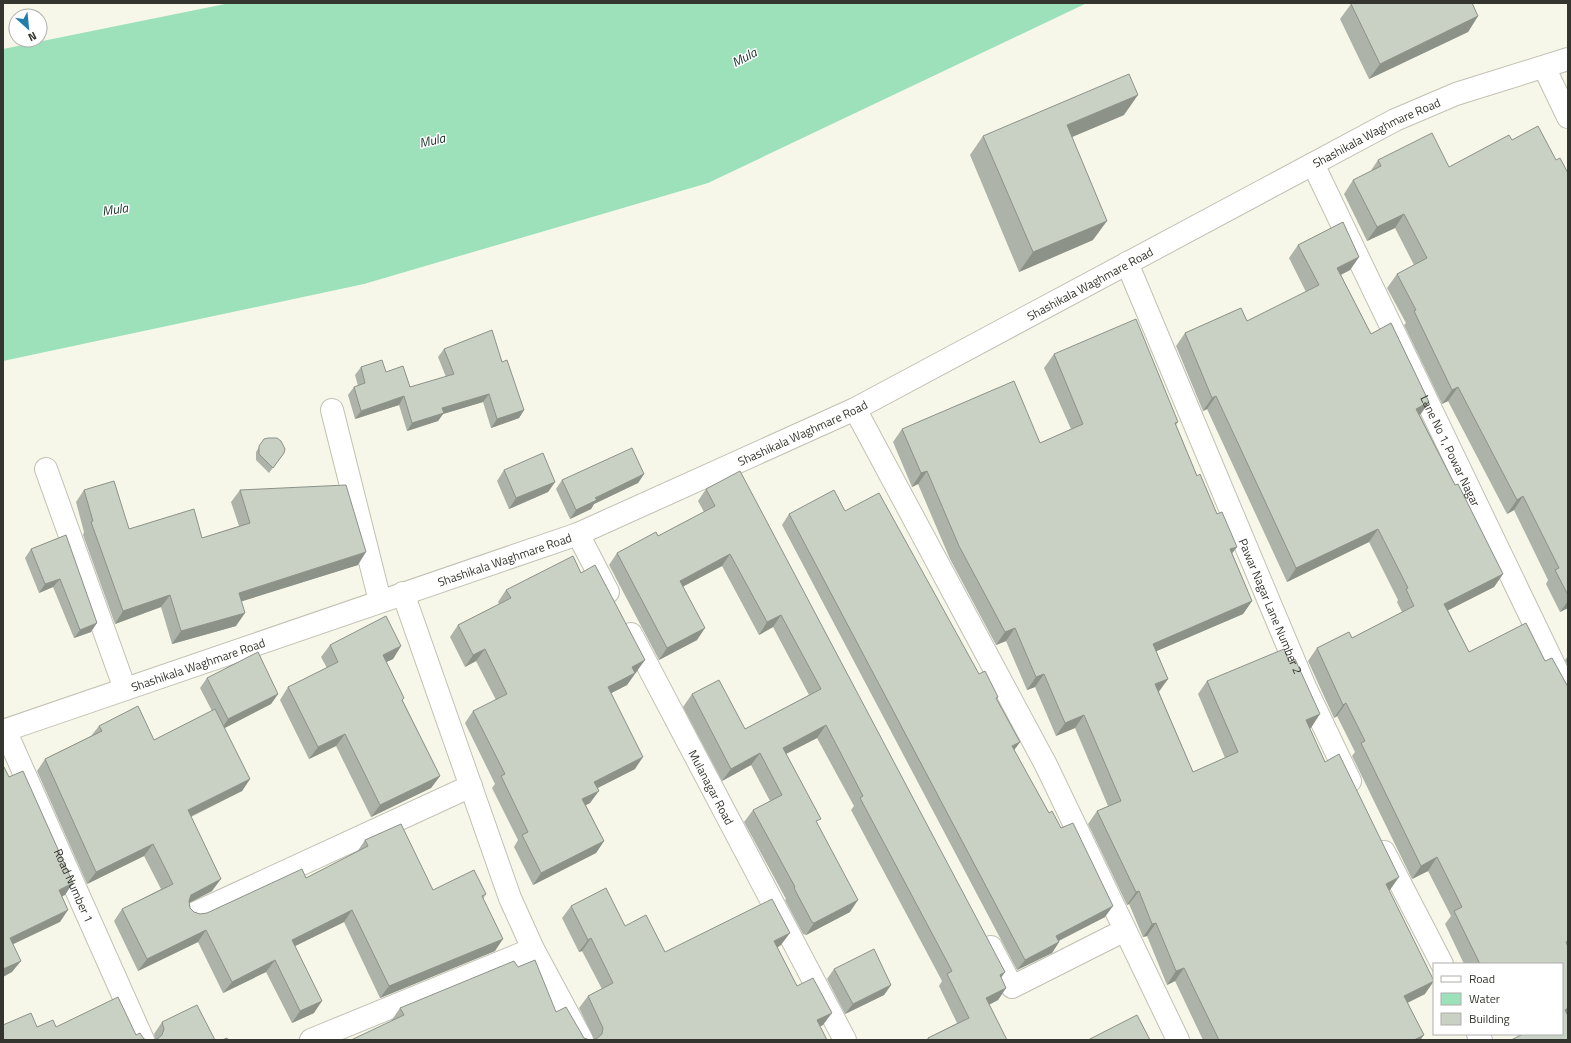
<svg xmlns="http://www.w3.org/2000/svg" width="1571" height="1043" viewBox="0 0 1571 1043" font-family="'Titillium Web',sans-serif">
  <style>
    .water { fill: #9ce1ba }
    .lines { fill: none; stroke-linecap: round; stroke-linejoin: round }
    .street-casing { stroke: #c1c1b3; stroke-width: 24 }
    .street { stroke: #fff; stroke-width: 22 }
    .wall { fill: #adb3a9 }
    .shaded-wall { fill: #8d9289 }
    .building { fill: #c9d0c4; stroke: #8d9289 }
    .labels { text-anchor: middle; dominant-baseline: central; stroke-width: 3; stroke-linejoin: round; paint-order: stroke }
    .street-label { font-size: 12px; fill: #35352f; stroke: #fff }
    .water-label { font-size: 13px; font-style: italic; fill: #143223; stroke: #fff }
  </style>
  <rect width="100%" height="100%" fill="#f7f7e9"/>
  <!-- water -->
  <path class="water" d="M230,3H1087L708,183L364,284L3,361V49Z"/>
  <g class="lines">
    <defs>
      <g id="street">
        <path d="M1544,67L1568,117"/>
        <path id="s1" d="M1313,164L1568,694"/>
        <path id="s2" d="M1127,263L1305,687L1350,781"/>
        <path d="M855,409L1046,765L1178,1040"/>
        <path d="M332,410L380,601"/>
        <path d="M46,469L125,689"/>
        <path d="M578,534L608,592"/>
        <path d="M403,593L510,898L533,949L582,1040"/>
        <path id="s3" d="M631,634L845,1040"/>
        <path id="s4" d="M5,730L143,1040"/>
        <path id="s5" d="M3,731L578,534L855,409L1395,120L1456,94L1568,59"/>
        <path d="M1384,852L1442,964"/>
        <path d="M193,914L471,786"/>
        <path d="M991,947L1012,987L1125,930"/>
        <path d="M1478,1034L1481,1040"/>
        <path d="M311,1040L533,949"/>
      </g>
    </defs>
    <!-- street casing -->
    <use href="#street" class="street-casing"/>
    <!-- street -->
    <use href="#street" class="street"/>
  </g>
  <!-- wall -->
  <g class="wall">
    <path d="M1351,4L1478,16L1468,32L1369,79L1340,19Z"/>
    <path d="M1124,115L1072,137L1093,240L1019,272L970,155L983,136Z"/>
    <path d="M1512,140L1556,160L1568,173V608L1560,612L1546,584L1548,580L1514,510L1507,514L1448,401L1442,404L1404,325L1406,323L1387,288L1397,274L1414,265L1395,228L1367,241L1344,194L1353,180L1370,172L1378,160L1449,167Z"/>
    <path d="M1343,222L1359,257L1350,270L1341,275L1371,334L1391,323L1429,402L1420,415L1455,485L1458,484L1503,574L1494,587L1448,610L1469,652L1526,623L1545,661L1552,658L1568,687V1040H1511L1519,1036L1518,1034H1562V964H1464L1445,924L1451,916L1428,871L1412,879L1352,756L1355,752L1337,716L1334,718L1308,661L1317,648L1349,632L1352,638L1402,612L1397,602L1398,600L1369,542L1287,582L1207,409L1203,411L1176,346L1185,333L1241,308L1247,321L1306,292L1289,258L1298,245Z"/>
    <path d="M444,349L502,362L524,410L519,418L491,428L483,402L443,414L438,421L407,431L399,405L355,419L348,395L354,387L358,386L355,375L361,367L386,372L410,387L446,377L438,357Z"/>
    <path d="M1054,354L1178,422L1176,425L1197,476L1232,553L1252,601L1243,614L1156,651L1168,679L1159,692L1193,772L1225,758L1198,694L1207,681L1311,728H1309L1325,762L1390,890H1389L1425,994L1407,1003L1424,1035L1420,1040H1203L1175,981L1167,985L1147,936L1143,937L1129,904L1127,905L1088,824L1097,811L1108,806L1075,728L1056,736L1035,687L1027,690L1006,641L996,645L950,559L918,484L912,487L893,442L902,429L1040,443L1071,429L1044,368Z"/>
    <path d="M264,439L284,453L269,473L256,460V452Z"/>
    <path d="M504,470L555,482L548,492L509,509L497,481Z"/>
    <path d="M644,474L638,483L594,504L591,509L570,519L556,489L562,480Z"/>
    <path d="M706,489L1005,972L1001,978L1006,988L998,1000L989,1005L1007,1040H926L928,1038L957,1023L939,986L942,981L851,810L854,806L817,738L786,754L817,824L850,912L806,935L803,934L785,900L786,899L744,822L753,810L770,801L751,765L722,781L683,707L692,694L745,729L809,695L773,627L759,635L722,566L683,586L697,640L659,660L609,565L617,553L658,536L704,512L698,501Z"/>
    <path d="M84,490L129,529L202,538L239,526L231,502L240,490L358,565L241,601L236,626L172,644L161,607L115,624L83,535L84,532L76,502Z"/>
    <path d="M845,511L979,674L998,697L997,699L1020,742L1014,750L1105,917L1059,941V942L1052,953L1017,970L782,525L789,514Z"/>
    <path d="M66,535L91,632L74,638L53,587L39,593L25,558L31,549Z"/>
    <path d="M581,573L637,672L635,673L627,685L611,693L635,769L597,788L590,803L586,805L604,841L596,853L533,885L514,847L518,840L492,788L495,784L465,723L473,711L496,700L476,661L465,667L450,637L458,625L499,604L498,602L506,590Z"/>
    <path d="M330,645L401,646L393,659L386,662L403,701L440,776L431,788L371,817L336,746L309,759L280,700L288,687L327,668L321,657Z"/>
    <path d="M1568,656V666L1565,660Z"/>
    <path d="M207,678L278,694L271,704L224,728L250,779L242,791L191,817L212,891L189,903L190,908L194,912L200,914L207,913L306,878L357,852L365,840L433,890L486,894L483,899L495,951L380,998L344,922L295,946L314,1013L292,1023L266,972L223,993L198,942L138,971L114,921L122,909L161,889L144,856L87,884L37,771L45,759L91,736L99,726L154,740L212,711L200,688Z"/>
    <path d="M571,906L625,926L665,952L781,945L777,948L797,986L823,1025L820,1026L594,1039L579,1008L588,996L602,989L582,951L579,952L562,918Z"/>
    <path d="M518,967L556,1012L584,1038L392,1021H391L400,1008Z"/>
    <path d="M834,969L891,985L884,995L845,1014L827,979Z"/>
    <path d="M162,1022L215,1040H155L154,1034Z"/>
  </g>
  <!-- shaded-wall -->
  <g class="shaded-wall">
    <path d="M1478,16L1468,32L1369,79L1380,64Z"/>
    <path d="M1138,95L1124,115L1053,145L1067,125Z"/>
    <path d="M1404,214L1395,228L1367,241L1377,227Z"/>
    <path d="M1107,221L1093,240L1019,272L1033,252Z"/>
    <path d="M1359,257L1350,270L1328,281L1337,268Z"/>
    <path d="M1458,387L1448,401L1442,404L1452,390Z"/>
    <path d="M489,394L483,402L443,414L438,421L407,431L412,423L442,408Z"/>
    <path d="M404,396L399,405L355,419L361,411Z"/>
    <path d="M1216,396L1207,409L1203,411L1212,398Z"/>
    <path d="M1429,402L1420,415L1416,409Z"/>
    <path d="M524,410L519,418L491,428L497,419Z"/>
    <path d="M927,471L918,484L912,487L921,473Z"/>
    <path d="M644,474L638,483L594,504L591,509L570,519L576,510L595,498Z"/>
    <path d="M555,482L548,492L509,509L516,498Z"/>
    <path d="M1523,496L1514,510L1507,514L1517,500Z"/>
    <path d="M1378,529L1369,542L1287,582L1296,568Z"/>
    <path d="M1237,547L1227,560L1230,549Z"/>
    <path d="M366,552L358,565L230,605L239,593Z"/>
    <path d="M730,554L722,566L671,593L680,581Z"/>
    <path d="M1503,574L1494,587L1435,617L1444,604Z"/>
    <path d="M60,579L53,587L39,593L45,584Z"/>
    <path d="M170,595L161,607L115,624L123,611Z"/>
    <path d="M1252,601L1243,614L1143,657L1153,644Z"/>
    <path d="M1568,601V608L1560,612Z"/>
    <path d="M245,613L236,626L172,644L181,631Z"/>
    <path d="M781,615L773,627L759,635L767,622Z"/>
    <path d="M97,623L91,632L74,638L80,630Z"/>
    <path d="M705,628L697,640L659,660L667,648Z"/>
    <path d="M1015,628L1006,641L996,645L1005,632Z"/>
    <path d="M401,646L393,659L374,668L383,655Z"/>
    <path d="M485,649L476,661L465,667L473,655Z"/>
    <path d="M645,660L627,685L600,699L608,687L632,667Z"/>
    <path d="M1044,674L1035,687L1027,690L1036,677Z"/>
    <path d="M1168,679L1158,692L1155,684Z"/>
    <path d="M278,694L271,704L221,730L228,719Z"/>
    <path d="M1346,703L1337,716L1334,718L1343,705Z"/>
    <path d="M1320,714L1311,728L1296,734L1306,720Z"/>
    <path d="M1084,715L1075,728L1056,736L1065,723Z"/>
    <path d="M826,725L817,738L774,760L783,748Z"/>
    <path d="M345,734L336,746L309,759L318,747Z"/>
    <path d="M1020,742L1012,753V746Z"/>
    <path d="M760,753L751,765L722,781L731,769Z"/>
    <path d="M643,757L635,769L586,794L594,782Z"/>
    <path d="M440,776L431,788L371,817L380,805Z"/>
    <path d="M250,779L242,791L179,822L188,810Z"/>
    <path d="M599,791L590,803L574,811L582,799Z"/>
    <path d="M604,841L596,853L533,885L541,873Z"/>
    <path d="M153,844L144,856L87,884L96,872Z"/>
    <path d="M1437,857L1428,871L1412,879L1421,866Z"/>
    <path d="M1399,877L1390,890L1376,897L1386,884Z"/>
    <path d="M221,879L212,891L183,906L191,895Z"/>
    <path d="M73,883L65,895L51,902L59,890Z"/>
    <path d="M1139,891L1129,904L1127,905L1136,892Z"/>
    <path d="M858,900L850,912L806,935L814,923Z"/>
    <path d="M1113,906L1105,917L1048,946L1056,936Z"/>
    <path d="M68,910L60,922L3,949L10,938Z"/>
    <path d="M352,910L344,922L283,952L292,940Z"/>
    <path d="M1156,923L1147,936L1143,937L1152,924Z"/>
    <path d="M206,930L198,942L138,971L147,959Z"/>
    <path d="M790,933L781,945L765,954L774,941Z"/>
    <path d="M591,938L582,951L579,952L588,940Z"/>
    <path d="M503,939L495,951L380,998L389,986Z"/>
    <path d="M1059,942L1052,953L1017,970L1025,960Z"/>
    <path d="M275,960L266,972L223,993L232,982Z"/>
    <path d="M21,961L12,972L3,977V969Z"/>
    <path d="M1184,968L1175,981L1167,985L1176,971Z"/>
    <path d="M1005,972L996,984L1000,975Z"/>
    <path d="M1434,981L1425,994L1395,1009L1404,996Z"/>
    <path d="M891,985L884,995L845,1014L853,1004Z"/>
    <path d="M1006,988L998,1000L978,1010L986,998Z"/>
    <path d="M322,1001L314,1013L292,1023L300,1011Z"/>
    <path d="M1568,1008V1017L1565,1010Z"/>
    <path d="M832,1013L823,1025L809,1032L817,1020Z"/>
    <path d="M1424,1035L1420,1040H1414Z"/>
  </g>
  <!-- building -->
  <g class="building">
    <path d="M1352,3H1472L1478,16L1380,64L1351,4Z"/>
    <path d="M1129,74L1138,95L1067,125L1107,221L1033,252L983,136Z"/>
    <path d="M1538,126L1556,160L1560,158L1568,173V595L1555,570L1559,568L1523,496L1517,500L1458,387L1452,390L1414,311L1416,310L1397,274L1427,258L1404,214L1377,227L1353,180L1381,166L1378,160L1432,133L1449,167L1509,135L1512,140Z"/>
    <path d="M1343,222L1359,257L1337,268L1371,334L1391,323L1429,402L1416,409L1455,485L1458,484L1503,574L1444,604L1469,652L1526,623L1545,661L1552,658L1568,687V941L1566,942L1568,947V1008L1565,1010L1568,1016V1040H1511L1523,1034H1562V964H1480L1454,911L1462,907L1437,857L1421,866L1361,743L1365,741L1346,703L1343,705L1317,648L1349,632L1352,638L1414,606L1406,589L1408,588L1378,529L1296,568L1216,396L1212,398L1185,333L1241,308L1247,321L1319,285L1298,245Z"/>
    <path d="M1136,319L1178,422L1175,423L1197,476L1200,474L1217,514L1222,512L1237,547L1230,549L1252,601L1153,644L1168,679L1155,684L1193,772L1238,752L1207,681L1284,649L1289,662L1295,659L1320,714L1306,720L1325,762L1339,754L1399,877L1386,884L1434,981L1404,996L1424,1035L1414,1040H1219L1184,968L1176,971L1156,923L1152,924L1139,891L1136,892L1097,811L1121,801L1084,715L1065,723L1044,674L1036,677L1015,628L1005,632L959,546L927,471L921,473L902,429L1014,381L1040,443L1083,424L1054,354Z"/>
    <path d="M492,330L502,362L507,360L524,410L497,419L489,394L442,408L444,413L412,423L404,396L361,411L354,387L365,383L361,367L382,360L386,372L403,366L410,387L454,374L444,349Z"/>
    <path d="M268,438H277L281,441L285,449L284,453L273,468L259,454V446L264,439Z"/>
    <path d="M632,448L644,474L595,498L597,500L576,510L562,480Z"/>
    <path d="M543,453L555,482L516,498L504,470Z"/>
    <path d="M740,471L1005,972L1000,975L1006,988L986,998L1007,1040H929L928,1038L969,1018L947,974L952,971L860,798L863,796L826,725L783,748L821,819L816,821L858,900L814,923L812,922L794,888L795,887L753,810L782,795L760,753L731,769L692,694L719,680L745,729L821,689L781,615L767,622L730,554L680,581L705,628L667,648L617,553L656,532L658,536L715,506L706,489Z"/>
    <path d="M114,481L129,529L194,509L202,538L250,523L240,490L346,485L366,552L239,593L245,613L181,631L170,595L123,611L91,522L93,521L84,490Z"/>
    <path d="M834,490L845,511L879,493L979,674L985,671L998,697L996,698L1020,742L1012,746L1049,813L1052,811L1061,828L1073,823L1113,906L1056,936L1059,942L1025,960L789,514Z"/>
    <path d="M66,535L97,623L80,630L60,579L45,584L31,549Z"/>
    <path d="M573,556L581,573L595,565L645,660L632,667L635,673L608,687L643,757L594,782L599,791L582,799L604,841L541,873L522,835L528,832L501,776L505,774L473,711L507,694L485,649L473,655L458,625L511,598L506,590Z"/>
    <path d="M386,616L401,646L383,655L404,698L402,700L440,776L380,805L345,734L318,747L288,687L338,662L330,645Z"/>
    <path d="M258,652L278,694L228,719L207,678Z"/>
    <path d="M138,706L154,740L215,709L250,779L188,810L221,879L191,895L189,901L190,908L194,912L200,914L207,913L302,869L306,878L368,846L365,840L401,824L433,890L474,870L486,894L482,896L503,939L389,986L352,910L292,940L322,1001L300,1011L275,960L232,982L206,930L147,959L122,909L173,884L153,844L96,872L45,759L102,731L99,726Z"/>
    <path d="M4,767L9,777L23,771L73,883L59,890L68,910L10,938L21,961L3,969V768Z"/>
    <path d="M606,888L625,926L646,915L665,952L772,899L790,933L774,941L797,986L813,978L832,1013L817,1020L827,1040H590L596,1039L602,1034L603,1028L588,996L613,983L591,938L588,940L571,906Z"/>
    <path d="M874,949L891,985L853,1004L834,969Z"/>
    <path d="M535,960L556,1012L566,1007L584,1038L590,1040H351L404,1015L400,1008L514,961L518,967Z"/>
    <path d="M118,997L136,1035L140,1033L144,1039L148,1040H3V1025L31,1013L37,1027L53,1020L56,1027Z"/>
    <path d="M197,1005L215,1040H154L157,1039L162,1035L164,1029L162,1022Z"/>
    <path d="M1137,1015L1150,1040H1088Z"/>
    <path d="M227,1038L228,1040H222Z"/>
  </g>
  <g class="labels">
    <!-- street labels -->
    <g class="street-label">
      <text stroke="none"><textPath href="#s5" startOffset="1502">Shashikala Waghmare Road</textPath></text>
      <text stroke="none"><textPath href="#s5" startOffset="1178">Shashikala Waghmare Road</textPath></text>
      <text stroke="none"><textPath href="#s5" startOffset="854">Shashikala Waghmare Road</textPath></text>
      <text stroke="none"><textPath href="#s1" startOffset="318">Lane No 1, Powar Nagar</textPath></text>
      <text stroke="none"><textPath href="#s5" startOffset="530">Shashikala Waghmare Road</textPath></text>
      <text stroke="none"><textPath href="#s2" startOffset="372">Pawar Nagar Lane Number 2</textPath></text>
      <text stroke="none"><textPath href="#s5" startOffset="206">Shashikala Waghmare Road</textPath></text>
      <text stroke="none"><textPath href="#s3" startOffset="173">Mulanagar Road</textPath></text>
      <text stroke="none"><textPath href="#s4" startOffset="170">Road Number 1</textPath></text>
    </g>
    <!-- water labels -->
    <g class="water-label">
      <text transform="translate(744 57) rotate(-28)">Mula</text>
      <text transform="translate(432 140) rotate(-13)">Mula</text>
      <text transform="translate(115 209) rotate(-8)">Mula</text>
    </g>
  </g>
  <!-- border -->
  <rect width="1571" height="1043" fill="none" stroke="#35352f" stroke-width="8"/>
  <!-- legend -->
  <rect x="1433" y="963" width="130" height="72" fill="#ffffff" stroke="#aeaeac"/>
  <rect x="1441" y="976" width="20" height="6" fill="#ffffff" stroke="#aeaeac"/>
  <text x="1469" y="983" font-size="12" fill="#35352f">Road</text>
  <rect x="1441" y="993" width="20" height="12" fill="#9ce1ba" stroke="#aeaeac"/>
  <text x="1469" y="1003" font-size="12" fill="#35352f">Water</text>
  <rect x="1441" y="1013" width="20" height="12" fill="#c9d0c4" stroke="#aeaeac"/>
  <text x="1469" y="1023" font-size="12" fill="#35352f">Building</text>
  <!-- north arrow -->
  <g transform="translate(28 28) rotate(153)"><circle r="19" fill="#ffffff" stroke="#aeaeac"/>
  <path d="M0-3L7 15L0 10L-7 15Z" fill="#247cab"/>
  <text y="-6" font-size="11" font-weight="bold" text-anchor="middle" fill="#35352f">N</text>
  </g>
</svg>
